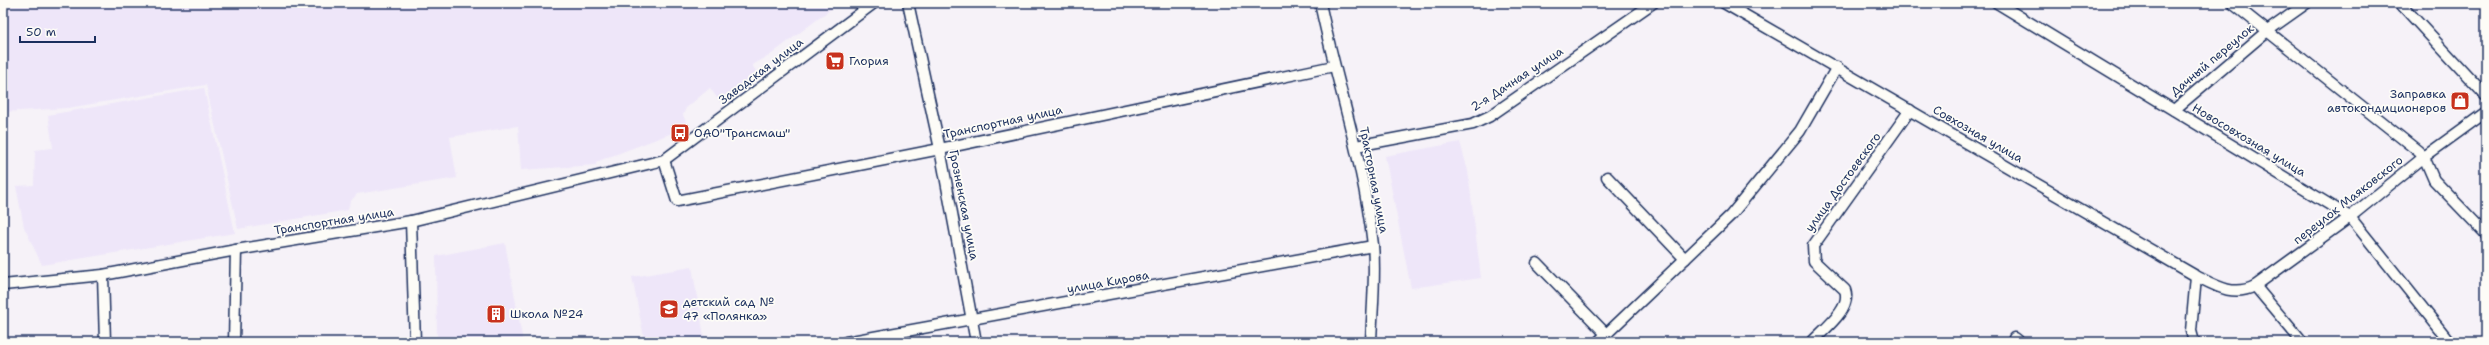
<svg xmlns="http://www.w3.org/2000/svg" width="2489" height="345" viewBox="0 0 2489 345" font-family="'Shantell Sans',sans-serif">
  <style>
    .built { fill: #eee6f9 }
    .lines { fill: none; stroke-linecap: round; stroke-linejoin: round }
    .minor-casing { stroke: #1b2f5e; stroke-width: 13 }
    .minor { stroke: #fdfcf7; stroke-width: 10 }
    .labels { text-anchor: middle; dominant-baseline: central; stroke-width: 3.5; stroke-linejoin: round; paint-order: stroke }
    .street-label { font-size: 12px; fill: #1b2f5e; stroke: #fdfcf7 }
    .poi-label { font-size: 12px; fill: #1b2f5e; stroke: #fdfcf7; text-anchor: start }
  </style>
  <rect width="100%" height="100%" fill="#f6f2f8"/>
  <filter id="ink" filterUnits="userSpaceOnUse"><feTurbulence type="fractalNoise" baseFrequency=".025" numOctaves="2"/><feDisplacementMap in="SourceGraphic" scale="8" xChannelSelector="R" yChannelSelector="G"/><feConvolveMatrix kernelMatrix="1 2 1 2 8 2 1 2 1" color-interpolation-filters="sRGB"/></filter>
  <g filter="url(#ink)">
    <!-- built -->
    <g class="built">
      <path d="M3,3H839L769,56L752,65L758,74L720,102L710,88L686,108L683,115L688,127L596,162V165L521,170L518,126L450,137L457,178L357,194L350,202L348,210L238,229L206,85L68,108L3,112Z"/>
      <path d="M204,88L235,233L42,265L24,227L16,186L34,185L35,150L53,148L48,115Z"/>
      <path d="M1460,142L1468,171L1481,278L1411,288L1385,156Z"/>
      <path d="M505,243L523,342H437L436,256Z"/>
      <path d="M692,267L705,342H645L632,277Z"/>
    </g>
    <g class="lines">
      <defs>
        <g id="minor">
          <path d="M908,3L940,149L976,342"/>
          <path d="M1320,3C1337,84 1364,163 1373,245C1376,276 1372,311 1371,342"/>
          <path d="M1724,3L2196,276C2216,286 2233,297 2255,286L2350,217L2424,157L2486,112"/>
          <path d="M1997,3L2350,217L2450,342"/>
          <path d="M2232,3L2418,151L2424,157L2434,180L2486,234"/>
          <path d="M2400,3L2486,96"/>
          <path d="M2174,110L2266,32L2307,3"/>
          <path d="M1356,146L1473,124L1490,116L1653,3"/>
          <path d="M664,160L677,201L940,149L1334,66"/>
          <path d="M1607,177L1685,259"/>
          <path d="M411,221L415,342"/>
          <path d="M1537,263L1606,334"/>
          <path d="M103,275L105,342"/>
          <path d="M3,285L103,275L236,250L411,221L664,160L874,3"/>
          <path d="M2255,286L2302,342"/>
          <path d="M2014,338L2019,342"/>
          <path d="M234,342L236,250"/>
          <path d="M846,342L1373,246"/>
          <path d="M1598,342L1731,215L1800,131L1837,67"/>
          <path d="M1812,342C1824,329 1852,309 1845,290L1814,261L1813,246L1910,110"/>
          <path d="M2194,342L2191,331L2196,276"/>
        </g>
      </defs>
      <!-- minor casing -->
      <use href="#minor" class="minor-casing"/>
      <!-- minor -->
      <use href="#minor" class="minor"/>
    </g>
  </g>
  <!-- icons -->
  <defs>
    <symbol id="supermarket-square" viewBox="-11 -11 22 22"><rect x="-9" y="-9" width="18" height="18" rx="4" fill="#c8321e" stroke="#fdfcf7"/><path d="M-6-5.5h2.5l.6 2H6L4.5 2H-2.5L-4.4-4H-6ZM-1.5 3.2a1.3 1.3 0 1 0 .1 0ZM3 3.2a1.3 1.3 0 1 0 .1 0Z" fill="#fff"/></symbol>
    <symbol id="shop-square" viewBox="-11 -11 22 22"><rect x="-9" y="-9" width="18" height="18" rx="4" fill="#c8321e" stroke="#fdfcf7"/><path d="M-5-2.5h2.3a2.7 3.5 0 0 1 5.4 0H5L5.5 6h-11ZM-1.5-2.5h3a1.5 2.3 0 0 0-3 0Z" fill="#fff"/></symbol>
    <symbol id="bus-square" viewBox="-11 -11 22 22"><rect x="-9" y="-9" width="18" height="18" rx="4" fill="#c8321e" stroke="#fdfcf7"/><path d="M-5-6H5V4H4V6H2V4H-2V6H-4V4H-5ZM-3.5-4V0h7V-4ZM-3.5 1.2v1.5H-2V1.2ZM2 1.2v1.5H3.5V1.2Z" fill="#fff"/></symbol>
    <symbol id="school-square" viewBox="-11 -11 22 22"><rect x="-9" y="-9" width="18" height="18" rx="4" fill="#c8321e" stroke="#fdfcf7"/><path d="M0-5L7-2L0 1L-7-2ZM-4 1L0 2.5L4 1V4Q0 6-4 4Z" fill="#fff"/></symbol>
    <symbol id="building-square" viewBox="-11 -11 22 22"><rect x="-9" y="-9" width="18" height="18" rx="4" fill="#c8321e" stroke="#fdfcf7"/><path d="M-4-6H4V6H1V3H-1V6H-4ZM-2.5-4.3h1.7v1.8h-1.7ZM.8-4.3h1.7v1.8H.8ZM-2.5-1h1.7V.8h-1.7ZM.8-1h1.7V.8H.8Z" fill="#fff"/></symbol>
  </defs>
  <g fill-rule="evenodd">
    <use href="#supermarket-square" x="824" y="50" width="22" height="22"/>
    <use href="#shop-square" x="2449" y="90" width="22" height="22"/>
    <use href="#bus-square" x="669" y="122" width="22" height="22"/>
    <use href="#school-square" x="658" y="298" width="22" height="22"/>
    <use href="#building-square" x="485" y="303" width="22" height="22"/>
  </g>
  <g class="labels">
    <!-- street labels -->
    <g class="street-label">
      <text transform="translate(2212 60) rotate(-40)">Дачный переулок</text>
      <text transform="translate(761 71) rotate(-37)">Заводская улица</text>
      <text transform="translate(1517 79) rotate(-33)">2-я Дачная улица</text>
      <text transform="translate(1003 122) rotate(-12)">Транспортная улица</text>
      <text transform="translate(1978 134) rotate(30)">Совхозная улица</text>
      <text transform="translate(2249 140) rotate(31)">Новосовхозная улица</text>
      <text transform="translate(1374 180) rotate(79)">Тракторная улица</text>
      <text transform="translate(1843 182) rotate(-54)">улица Достоевского</text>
      <text transform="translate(2348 200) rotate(-38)">переулок Маяковского</text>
      <text transform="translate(964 205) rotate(79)">Грозненская улица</text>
      <text transform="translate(334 221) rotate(-9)">Транспортная улица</text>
      <text transform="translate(1108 282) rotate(-10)">улица Кирова</text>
    </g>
    <!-- poi labels -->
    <g class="poi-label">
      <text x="849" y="61">Глория</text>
      <text x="2446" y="94" text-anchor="end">Заправка<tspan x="2446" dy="14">автокондиционеров</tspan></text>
      <text x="694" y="133">ОАО"Трансмаш"</text>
      <text x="683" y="302">детский сад №<tspan x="683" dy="14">47 «Полянка»</tspan></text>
      <text x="510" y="314">Школа №24</text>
    </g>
  </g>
  <!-- margin -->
  <rect width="2489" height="345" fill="none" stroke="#fdfcf7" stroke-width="16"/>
  <rect x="8" y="8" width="2473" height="329" fill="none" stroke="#1b2f5e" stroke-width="1.5" filter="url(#ink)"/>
  <!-- scale -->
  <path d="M20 36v6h75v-6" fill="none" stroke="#1b2f5e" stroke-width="2"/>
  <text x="26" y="36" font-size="12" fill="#1b2f5e" stroke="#fdfcf7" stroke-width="3" paint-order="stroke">50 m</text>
</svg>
